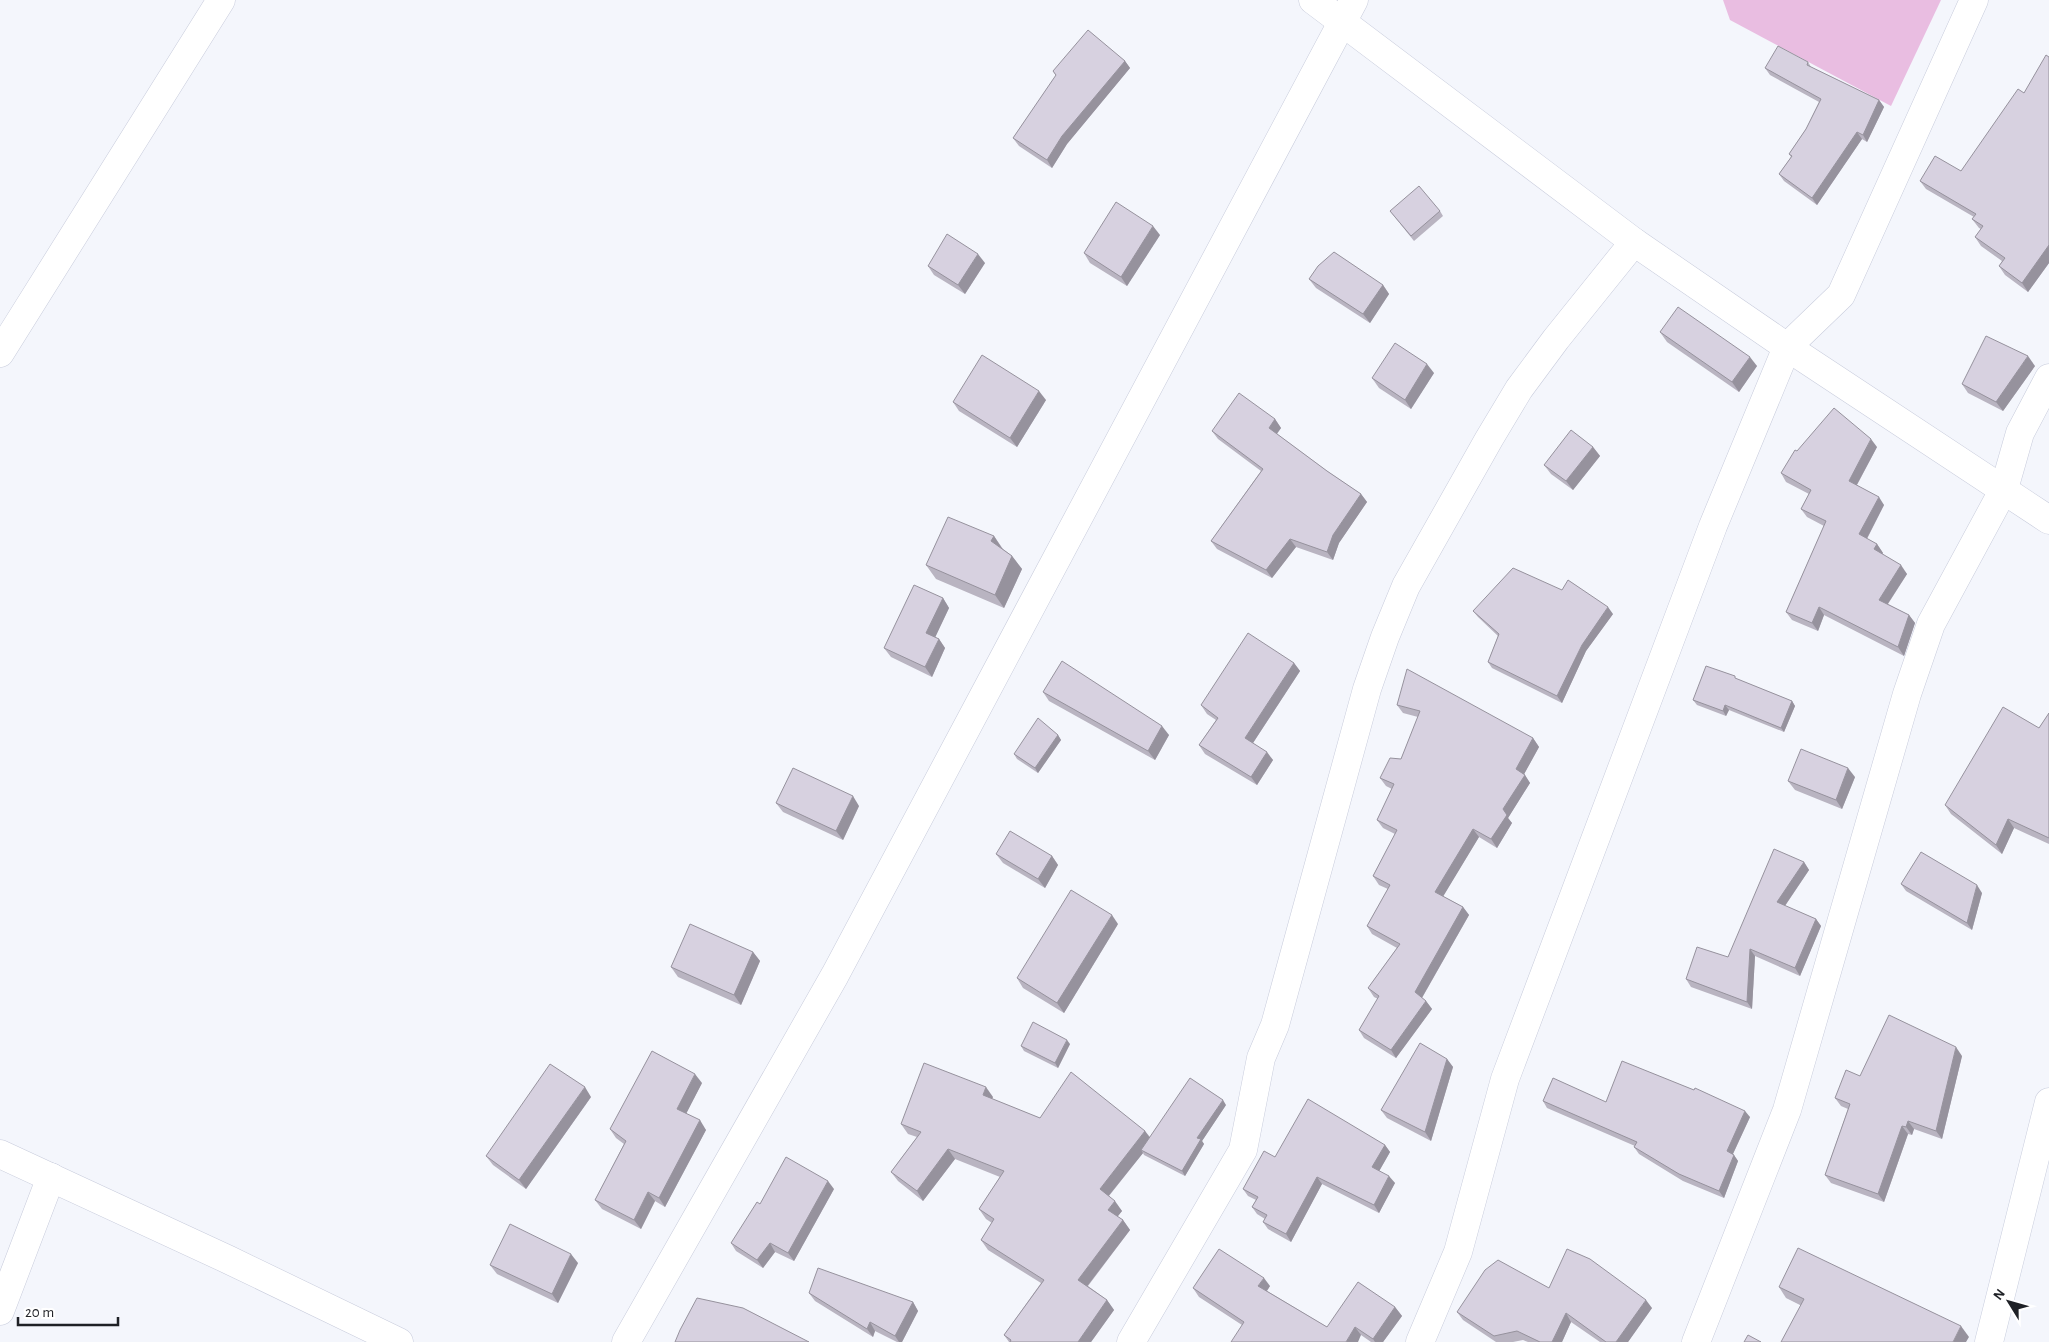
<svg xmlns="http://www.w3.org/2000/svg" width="2049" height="1342" viewBox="0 0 2049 1342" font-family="'Alegreya Sans',sans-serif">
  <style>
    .green { fill: #e9bde1 }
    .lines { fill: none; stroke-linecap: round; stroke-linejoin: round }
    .minor-casing { stroke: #c8ccdc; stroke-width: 29 }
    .minor { stroke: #fff; stroke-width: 28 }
    .wall { fill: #b9b4c1 }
    .shaded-wall { fill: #96929d }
    .building { fill: #d7d1e0; stroke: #96929d }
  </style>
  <rect width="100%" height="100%" fill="#f4f6fc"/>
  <!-- green -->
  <path class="green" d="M1723,0H1941L1891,106L1730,20Z"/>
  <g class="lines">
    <defs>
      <g id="minor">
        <path d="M1313,0L1634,242L1787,347L2049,520"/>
        <path d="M0,353L221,0"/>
        <path d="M0,1154L229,1260L399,1342"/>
        <path d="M0,1311L51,1177"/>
        <path d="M626,1342L835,975L1354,0"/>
        <path d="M1131,1342L1243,1150L1261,1058L1275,1025L1367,689L1385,637L1406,586L1489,439L1519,389L1556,339L1634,242"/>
        <path d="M1420,1342L1458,1252L1505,1079L1713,526L1787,347L1841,295L1974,0"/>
        <path d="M1696,1342L1787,1110L1907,694L1931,624L2004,489L2020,433L2049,378"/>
        <path d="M1989,1342L2049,1102"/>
      </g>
    </defs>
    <!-- minor casing -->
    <use href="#minor" class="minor-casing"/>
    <!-- minor -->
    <use href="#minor" class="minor"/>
  </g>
  <!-- wall -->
  <g class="wall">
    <path d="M2049,57V263L2028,292L2005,275L1999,266L2002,261L1981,246L1975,237L1981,229L1979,228L1972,219L1974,217L1926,189L1920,181L1961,171L2024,93Z"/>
    <path d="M1125,61L1130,68L1067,144L1052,168L1019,146L1013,138L1056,76L1053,71Z"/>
    <path d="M1808,62L1811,67L1879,100L1884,107L1867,142L1862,139L1817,205L1784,181L1779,174L1791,157L1789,154L1806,129L1819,102L1770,75L1765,68Z"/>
    <path d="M1390,211H1440L1443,216L1414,241Z"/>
    <path d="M1160,235L1127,286L1090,263L1084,253Z"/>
    <path d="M985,263L965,294L934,275L928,266Z"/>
    <path d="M1309,279L1383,285L1389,294L1370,323L1316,288Z"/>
    <path d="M1660,332L1757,366L1739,392L1667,342Z"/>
    <path d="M2035,366L2003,411L1968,393L1962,384Z"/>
    <path d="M1434,373L1411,409L1379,388L1372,378Z"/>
    <path d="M1046,400L1017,447L959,411L953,402Z"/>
    <path d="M1275,419L1281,428L1277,434L1327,471L1361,494L1367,502L1339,543L1333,560L1296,547L1272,578L1217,549L1211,541L1261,471L1218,439L1212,431Z"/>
    <path d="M1593,447L1600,456L1573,490L1551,474L1544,465Z"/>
    <path d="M1877,447L1857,485L1884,505L1867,539L1877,544L1883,553L1882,554L1907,574L1888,604L1909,615L1915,623L1904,656L1824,615L1818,631L1792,620L1786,612L1824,526L1807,517L1801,509L1809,494L1786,482L1781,473L1797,451Z"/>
    <path d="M994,536L1003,549L1012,556L1022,569L1004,608L936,579L926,565Z"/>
    <path d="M943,598L949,608L935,637L939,639L945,648L932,677L891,657L884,648Z"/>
    <path d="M1473,611L1613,614L1586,651L1562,703L1492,668L1488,662L1498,636L1478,617Z"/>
    <path d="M1294,663L1300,671L1253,743L1273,760L1257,785L1205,754L1199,745L1216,720L1207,714L1201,705Z"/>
    <path d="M1737,679L1792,701L1795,706L1784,732L1729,710L1726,716L1697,705L1693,700Z"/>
    <path d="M1043,692L1169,735L1155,760L1049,701Z"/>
    <path d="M1397,705L1533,738L1539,747L1524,774L1530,783L1508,818L1512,823L1497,848L1479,837L1443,896L1463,907L1469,915L1422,998L1426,1001L1432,1009L1396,1058L1364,1038L1359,1030L1378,999L1374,997L1368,988L1397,948L1372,934L1367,926L1388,889L1379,885L1373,876L1395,834L1383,828L1377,820L1392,789L1386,786L1380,778L1401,759L1418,717L1403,713Z"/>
    <path d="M2049,713V844L2014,828L2002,854L1951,814L1945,805L2039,728Z"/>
    <path d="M1058,735L1061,740L1038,773L1017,759L1014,754Z"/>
    <path d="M1855,777L1842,809L1795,790L1788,781Z"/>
    <path d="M776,803L859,806L843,840L783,812Z"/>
    <path d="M996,854L1052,856L1058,865L1045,888L1003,863Z"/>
    <path d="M1804,862L1809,870L1785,906L1816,919L1821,926L1800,976L1755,956L1752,1009L1691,987L1686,979L1728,957Z"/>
    <path d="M1901,884L1982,893L1972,930L1906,891Z"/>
    <path d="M1118,924L1064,1013L1023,988L1017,978Z"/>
    <path d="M753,952L760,961L741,1005L678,977L671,967Z"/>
    <path d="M1070,1044L1058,1068L1024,1051L1021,1046Z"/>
    <path d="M1962,1056L1942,1139L1914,1129L1912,1135L1908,1134L1884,1202L1831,1183L1825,1175L1848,1109L1841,1106L1835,1098L1860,1076Z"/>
    <path d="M1447,1059L1453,1067L1431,1141L1387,1118L1381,1110Z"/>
    <path d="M702,1083L686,1113L706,1130L665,1207L655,1201L641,1229L602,1209L595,1200L624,1144L616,1138L610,1129Z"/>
    <path d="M591,1097L526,1189L493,1165L486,1156Z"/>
    <path d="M993,1097L992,1099L1040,1118L1145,1131L1150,1137L1226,1105L1202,1141L1204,1144L1185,1176L1144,1155L1143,1153L1109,1196L1122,1211L1117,1216L1123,1220L1130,1230L1088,1286L1107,1300L1114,1310L1091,1342H1009L1004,1335L1041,1283L988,1250L981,1240L992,1223L986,1219L979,1209L1000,1177L955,1159L923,1201L898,1181L891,1172L917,1137L908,1134L901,1124Z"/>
    <path d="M1543,1101L1606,1102L1750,1117L1733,1154L1738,1161L1724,1198L1683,1181L1639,1154L1634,1147L1635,1146L1547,1108Z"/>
    <path d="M1385,1145L1390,1152L1379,1171L1395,1183L1379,1213L1322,1184L1291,1242L1268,1229L1263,1222L1265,1219L1257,1214L1252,1207L1256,1200L1248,1196L1243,1189L1275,1157Z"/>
    <path d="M834,1189L794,1261L775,1252L763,1268L736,1251L731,1243L760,1204Z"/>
    <path d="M578,1263L558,1303L497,1274L490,1265Z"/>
    <path d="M1270,1286L1267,1291L1327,1327L1395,1307L1402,1316L1383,1342H1371L1361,1335L1242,1325L1199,1297L1193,1288Z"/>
    <path d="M1779,1287L1969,1337L1800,1305L1786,1298Z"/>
    <path d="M1549,1288L1652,1308L1628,1342H1600L1571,1322L1562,1342H1528L1523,1340L1513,1342H1496L1463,1320L1457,1312Z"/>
    <path d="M809,1293L913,1302L918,1311L902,1342H897L875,1331L873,1337L815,1301Z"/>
  </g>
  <!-- shaded-wall -->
  <g class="shaded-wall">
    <path d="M1125,61L1130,68L1067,144L1052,168L1047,160L1062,136Z"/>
    <path d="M1879,100L1884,107L1867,142L1863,135Z"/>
    <path d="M1857,132L1862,139L1817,205L1812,198Z"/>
    <path d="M1153,226L1160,235L1127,286L1121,277Z"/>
    <path d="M2049,245V263L2028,292L2022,283Z"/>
    <path d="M978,254L985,263L965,294L958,285Z"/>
    <path d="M1383,285L1389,294L1370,323L1363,314Z"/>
    <path d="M2028,356L2035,366L2003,411L1996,402Z"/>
    <path d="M1750,357L1757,366L1739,392L1732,382Z"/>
    <path d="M1427,364L1434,373L1411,409L1405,400Z"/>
    <path d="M1039,391L1046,400L1017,447L1010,438Z"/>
    <path d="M1275,419L1281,428L1275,436L1269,428Z"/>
    <path d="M1871,439L1877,447L1854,490L1849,481Z"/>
    <path d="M1593,447L1600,456L1573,490L1566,481Z"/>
    <path d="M1361,494L1367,502L1339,543L1333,560L1327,552L1333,535Z"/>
    <path d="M1879,497L1884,505L1865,542L1859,534Z"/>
    <path d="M994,536L1003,550L991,541Z"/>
    <path d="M1290,539L1296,547L1272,578L1266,570Z"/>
    <path d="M1877,544L1883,553L1880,558L1874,549Z"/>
    <path d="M1012,556L1022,569L1004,608L995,595Z"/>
    <path d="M1901,565L1907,574L1885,608L1879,600Z"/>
    <path d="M943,598L949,608L933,642L926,633Z"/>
    <path d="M1608,607L1613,614L1586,651L1562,703L1557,696L1582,645Z"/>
    <path d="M1819,607L1824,615L1818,631L1812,623Z"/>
    <path d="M1909,615L1915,623L1904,656L1898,647Z"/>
    <path d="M939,639L945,648L932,677L925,667Z"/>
    <path d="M1294,663L1300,671L1251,746L1245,738Z"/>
    <path d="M1792,701L1795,706L1784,732L1781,728Z"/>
    <path d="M1725,705L1729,710L1726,716L1723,711Z"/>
    <path d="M1162,726L1169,735L1155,760L1148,751Z"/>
    <path d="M1058,735L1061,740L1038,773L1035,768Z"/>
    <path d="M1533,738L1539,747L1522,778L1516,769Z"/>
    <path d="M1267,752L1273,760L1257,785L1251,777Z"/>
    <path d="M1848,768L1855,777L1842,809L1836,800Z"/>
    <path d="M1525,775L1530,783L1508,818L1512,823L1497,848L1491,839L1503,809Z"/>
    <path d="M853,796L859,806L843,840L836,831Z"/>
    <path d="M2008,819L2014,828L2002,854L1996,845Z"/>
    <path d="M1473,829L1479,837L1441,900L1435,892Z"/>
    <path d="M1052,856L1058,865L1045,888L1038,879Z"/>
    <path d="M1804,862L1809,870L1782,910L1777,902Z"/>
    <path d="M1977,885L1982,893L1972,930L1967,923Z"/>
    <path d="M1463,907L1469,915L1420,1001L1415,992Z"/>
    <path d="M1112,915L1118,924L1064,1013L1057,1003Z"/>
    <path d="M1816,919L1821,926L1800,976L1795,968Z"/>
    <path d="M1750,949L1755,956L1752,1009L1747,1002Z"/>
    <path d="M753,952L760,961L741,1005L734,995Z"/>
    <path d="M1426,1001L1432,1009L1396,1058L1391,1050Z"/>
    <path d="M1067,1040L1070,1044L1058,1068L1055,1063Z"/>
    <path d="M1956,1047L1962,1056L1942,1139L1936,1131Z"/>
    <path d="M1447,1059L1453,1067L1431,1141L1425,1132Z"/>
    <path d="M695,1074L702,1083L684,1118L677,1109Z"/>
    <path d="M585,1087L591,1097L526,1189L519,1180Z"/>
    <path d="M986,1087L993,1097L989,1105L983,1095Z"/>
    <path d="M1223,1100L1226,1105L1202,1141L1204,1144L1185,1176L1182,1171L1197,1138Z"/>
    <path d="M1745,1111L1750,1117L1731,1158L1727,1151Z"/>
    <path d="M700,1120L706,1130L665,1207L659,1198Z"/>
    <path d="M1908,1121L1914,1129L1912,1135L1906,1127Z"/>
    <path d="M1902,1126L1908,1134L1884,1202L1878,1194Z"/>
    <path d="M1145,1131L1152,1141L1141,1150L1143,1153L1106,1199L1100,1189Z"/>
    <path d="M1385,1145L1390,1152L1377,1175L1372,1167Z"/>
    <path d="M948,1149L955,1159L923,1201L917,1191Z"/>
    <path d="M1734,1155L1738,1161L1724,1198L1719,1191Z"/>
    <path d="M1389,1176L1395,1183L1379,1213L1374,1205Z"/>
    <path d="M1317,1177L1322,1184L1291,1242L1286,1234Z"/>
    <path d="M828,1181L834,1189L794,1261L788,1253Z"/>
    <path d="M648,1192L655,1201L641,1229L634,1220Z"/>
    <path d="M1115,1201L1122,1211L1115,1220L1108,1210Z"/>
    <path d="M1123,1220L1130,1230L1085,1289L1078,1280Z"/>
    <path d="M770,1243L775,1252L763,1268L757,1260Z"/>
    <path d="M571,1254L578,1263L558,1303L552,1294Z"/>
    <path d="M1264,1278L1270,1286L1264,1295L1258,1286Z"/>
    <path d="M1107,1300L1114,1310L1091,1342H1078Z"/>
    <path d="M1646,1300L1652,1308L1628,1342H1616Z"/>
    <path d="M913,1302L918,1311L902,1342H899L895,1336Z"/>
    <path d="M1395,1307L1402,1316L1383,1342H1375L1373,1339Z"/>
    <path d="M1566,1313L1571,1322L1562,1342H1552Z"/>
    <path d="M870,1322L875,1331L873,1337L867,1329Z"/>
    <path d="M1961,1326L1969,1337L1966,1342H1953Z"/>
    <path d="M1355,1327L1361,1335L1358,1342H1346Z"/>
  </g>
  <!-- building -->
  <g class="building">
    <path d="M1088,30L1125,61L1062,136L1047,160L1013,138L1056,75L1053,71Z"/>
    <path d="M1778,46L1808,62L1807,65L1879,100L1863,135L1857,132L1812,198L1779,174L1792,156L1789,154L1806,129L1821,99L1765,68Z"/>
    <path d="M2046,55L2049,57V245L2022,283L1999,266L2005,258L1975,237L1983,226L1972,219L1976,214L1920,181L1935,156L1961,171L2018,89L2024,93Z"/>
    <path d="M1419,186L1440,211L1411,236L1390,211Z"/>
    <path d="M1116,202L1153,226L1121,277L1084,253Z"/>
    <path d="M947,234L978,254L958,285L928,266Z"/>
    <path d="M1334,252L1383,285L1363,314L1309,279L1318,266Z"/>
    <path d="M1678,307L1750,357L1732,382L1660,332Z"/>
    <path d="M1986,336L2028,356L1996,402L1962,384Z"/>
    <path d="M1395,343L1427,364L1405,400L1372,378Z"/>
    <path d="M982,355L1039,391L1010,438L953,402Z"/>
    <path d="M1239,393L1275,419L1269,428L1327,471L1361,494L1333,535L1327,552L1290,539L1266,570L1211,541L1263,469L1212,431Z"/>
    <path d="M1834,408L1871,439L1849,481L1879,497L1859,534L1877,544L1874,549L1901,565L1879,600L1909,615L1898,647L1819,607L1812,623L1786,612L1826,521L1801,509L1811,490L1781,473L1795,450L1797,451Z"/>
    <path d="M1571,430L1593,447L1566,481L1544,465Z"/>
    <path d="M948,517L994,536L991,541L1012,556L995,595L926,565Z"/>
    <path d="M1513,568L1562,590L1568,580L1608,607L1582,645L1557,696L1488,662L1499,634L1473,611Z"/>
    <path d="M914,585L943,598L926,633L939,639L925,667L884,648Z"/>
    <path d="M1248,633L1294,663L1245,738L1267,752L1251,777L1199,745L1218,718L1201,705Z"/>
    <path d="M1062,661L1162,726L1148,751L1043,692Z"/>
    <path d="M1706,666L1735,676V678L1792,701L1781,728L1725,705L1723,711L1693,700Z"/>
    <path d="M1407,669L1533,738L1516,769L1525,775L1503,809L1507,815L1491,839L1473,829L1435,892L1463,907L1415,992L1426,1001L1391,1050L1359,1030L1379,996L1368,988L1400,944L1367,926L1390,885L1373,876L1397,830L1377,820L1394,784L1380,778L1390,758L1401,759L1420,711L1397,705Z"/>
    <path d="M2003,707L2039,728L2049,713V838L2008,819L1996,845L1945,805Z"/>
    <path d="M1038,718L1058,735L1035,768L1014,754Z"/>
    <path d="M1801,749L1848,768L1836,800L1788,781Z"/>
    <path d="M793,768L853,796L836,831L776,803Z"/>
    <path d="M1010,831L1052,856L1038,879L996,854Z"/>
    <path d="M1774,849L1804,862L1777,902L1816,919L1795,968L1750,949L1747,1002L1686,979L1697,947L1728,957Z"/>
    <path d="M1921,852L1977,885L1967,923L1901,884Z"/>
    <path d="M1071,890L1112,915L1057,1003L1017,978Z"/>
    <path d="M690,924L753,952L734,995L671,967Z"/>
    <path d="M1889,1015L1956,1047L1936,1131L1908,1121L1906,1127L1902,1126L1878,1194L1825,1175L1850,1104L1835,1098L1846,1070L1860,1076Z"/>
    <path d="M1033,1022L1067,1040L1055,1063L1021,1046Z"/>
    <path d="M1420,1043L1447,1059L1425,1132L1381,1110Z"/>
    <path d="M652,1051L695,1074L677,1109L700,1120L659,1198L648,1192L634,1220L595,1200L626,1141L610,1129Z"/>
    <path d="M1622,1061L1694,1090L1695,1088L1745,1111L1727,1151L1734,1155L1719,1191L1679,1174L1634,1147L1637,1142L1543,1101L1553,1078L1606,1102Z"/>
    <path d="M924,1063L986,1087L983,1095L1040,1118L1071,1072L1145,1131L1100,1189L1115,1201L1108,1210L1123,1220L1078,1280L1107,1300L1078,1342H1010L1011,1340L1004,1335L1044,1280L981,1240L994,1219L979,1209L1004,1171L948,1149L917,1191L891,1172L921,1132L901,1124Z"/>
    <path d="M550,1064L585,1087L519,1180L486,1156Z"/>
    <path d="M1190,1078L1223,1100L1197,1138L1201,1139L1182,1171L1141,1150Z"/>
    <path d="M1308,1099L1385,1145L1372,1167L1389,1176L1374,1205L1317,1177L1286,1234L1263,1222L1267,1215L1252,1207L1258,1197L1243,1189L1264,1151L1275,1157Z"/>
    <path d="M786,1157L828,1181L788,1253L770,1243L757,1260L731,1243L757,1202L760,1204Z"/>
    <path d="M510,1224L571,1254L552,1294L490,1265Z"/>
    <path d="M1798,1248L1961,1326L1953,1342H1781L1804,1299L1779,1287Z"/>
    <path d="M1219,1249L1264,1278L1258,1286L1327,1327L1358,1282L1395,1307L1373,1339L1355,1327L1346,1342H1231L1244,1322L1193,1288Z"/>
    <path d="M1567,1249L1590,1259L1646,1300L1616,1342H1606L1566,1313L1552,1342H1540L1517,1331L1494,1336L1457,1312L1485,1270L1498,1260L1549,1288Z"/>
    <path d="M818,1268L913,1302L895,1336L870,1322L867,1329L809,1293Z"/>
    <path d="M697,1298L743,1308L809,1342H675L680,1330Z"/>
    <path d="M1748,1335L1761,1342H1744Z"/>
  </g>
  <!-- north arrow -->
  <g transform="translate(2009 1302) rotate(307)" stroke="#ffffff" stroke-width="4" paint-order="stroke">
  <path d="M0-4L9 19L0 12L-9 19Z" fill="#1f2126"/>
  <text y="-8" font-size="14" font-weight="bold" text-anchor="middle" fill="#1f2126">N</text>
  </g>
  <!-- scale -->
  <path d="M18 1317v8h100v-8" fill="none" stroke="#1f2126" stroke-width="2.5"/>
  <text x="25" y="1317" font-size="15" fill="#1f2126" stroke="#ffffff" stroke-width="4" paint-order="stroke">20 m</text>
</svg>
